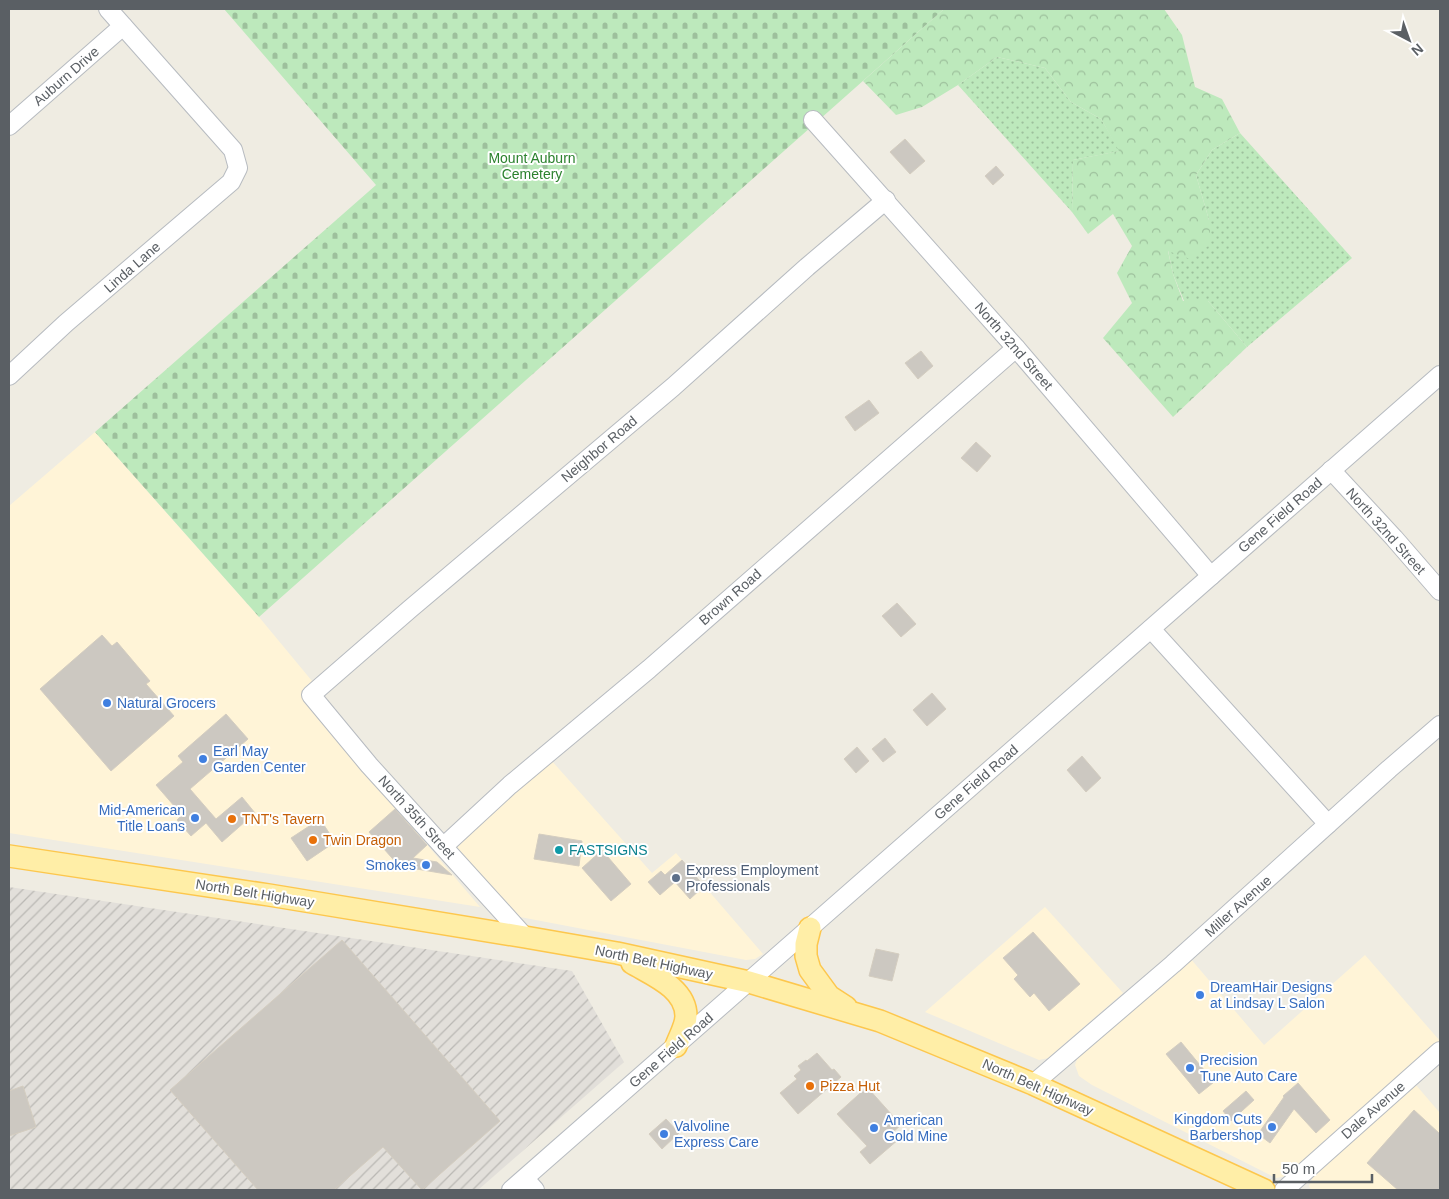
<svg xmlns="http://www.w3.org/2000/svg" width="1449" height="1199" viewBox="0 0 1449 1199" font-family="Helvetica,sans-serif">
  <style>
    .commercial { fill: #fff4d7 }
    .industrial { fill: url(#industrial-furrows) }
    .grass { fill: url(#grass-dots) }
    .forest { fill: url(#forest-crowns) }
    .cemetery { fill: url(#cemetery-stones) }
    .building { fill: #ccc8c1; stroke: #d4cdc0 }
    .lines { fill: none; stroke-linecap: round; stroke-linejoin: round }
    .minor-casing { stroke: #b7bbc0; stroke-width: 20 }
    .major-casing { stroke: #fdc74d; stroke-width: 24 }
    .minor { stroke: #fff; stroke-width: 18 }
    .major { stroke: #ffeea7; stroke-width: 21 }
    .shop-dot { fill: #3f7fe0; stroke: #fff; stroke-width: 2 }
    .food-dot { fill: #e8710a; stroke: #fff; stroke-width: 2 }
    .culture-dot { fill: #0f9aa8; stroke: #fff; stroke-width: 2 }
    .service-dot { fill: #5c6f8a; stroke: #fff; stroke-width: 2 }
    .labels { text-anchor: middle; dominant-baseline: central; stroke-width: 4; stroke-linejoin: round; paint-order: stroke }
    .street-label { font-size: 14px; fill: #5a5f64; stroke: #fff }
    .park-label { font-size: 14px; fill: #2c822e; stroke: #fff }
    .shop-label { font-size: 14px; fill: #366cbe; stroke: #fff; text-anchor: start }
    .food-label { font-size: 14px; fill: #c56008; stroke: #fff; text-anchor: start }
    .culture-label { font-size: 14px; fill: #0d838f; stroke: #fff; text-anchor: start }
    .service-label { font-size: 14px; fill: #4e5e75; stroke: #fff; text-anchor: start }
  </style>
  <defs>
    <pattern id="industrial-furrows" width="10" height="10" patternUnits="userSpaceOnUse" patternTransform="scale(1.25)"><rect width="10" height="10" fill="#e2dfda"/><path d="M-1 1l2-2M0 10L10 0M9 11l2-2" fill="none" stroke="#bab8b4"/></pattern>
    <pattern id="grass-dots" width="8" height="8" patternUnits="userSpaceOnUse" patternTransform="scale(1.25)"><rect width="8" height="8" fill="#bde9bc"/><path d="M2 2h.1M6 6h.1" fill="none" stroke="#9dc09c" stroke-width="1.8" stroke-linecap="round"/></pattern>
    <pattern id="forest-crowns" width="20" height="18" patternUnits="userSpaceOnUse" patternTransform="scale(1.25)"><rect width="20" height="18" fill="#bde9bc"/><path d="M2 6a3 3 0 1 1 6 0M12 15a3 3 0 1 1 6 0" fill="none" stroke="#9dc09c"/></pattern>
    <pattern id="cemetery-stones" width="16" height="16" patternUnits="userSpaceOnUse" patternTransform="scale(1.25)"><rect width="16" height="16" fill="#bde9bc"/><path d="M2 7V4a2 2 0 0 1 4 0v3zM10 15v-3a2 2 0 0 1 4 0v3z" fill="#9dc09c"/></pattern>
  </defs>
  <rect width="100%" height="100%" fill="#efece2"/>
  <!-- commercial -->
  <g class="commercial">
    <path d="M95,432L259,617L312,681V709L480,907L9,833V506Z"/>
    <path d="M551,760L652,873L676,853L763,954L755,959L746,960L520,917L508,912L460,855L457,847L463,837Z"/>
    <path d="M1045,907L1123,993L1048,1058L1039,1060L925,1012Z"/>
    <path d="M1365,955L1440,1041L1287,1176L1276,1178L1092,1085L1079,1076L1075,1065L1079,1054L1190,958L1264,1045Z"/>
    <path d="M1416,1085L1440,1113V1190H1311L1309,1186L1314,1175Z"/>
  </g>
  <!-- industrial -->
  <path class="industrial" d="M9,887L572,971L624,1062L478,1190H9Z"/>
  <!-- grass -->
  <g class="grass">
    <path d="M997,57L1045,68L1071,102L1101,119L1120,151L1073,160L1072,212L958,85Z"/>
    <path d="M1240,133L1352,258L1247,347L1208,301H1184L1173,274L1168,250L1190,258L1209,220L1196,175L1212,150Z"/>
  </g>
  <!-- forest -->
  <path class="forest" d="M944,9H1164L1182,35L1195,87L1222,99L1240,133L1212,150L1196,175L1209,220L1211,244L1190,259L1168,251L1173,274L1183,301H1208L1247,347L1173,417L1103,338L1132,303L1117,273L1132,246L1113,214L1088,234L1072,212L1073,160L1119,151L1101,119L1071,102L1045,68L997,57L958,85L922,107L896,115L863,81Z"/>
  <!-- cemetery -->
  <path class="cemetery" d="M224,9H944L259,617L95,432L376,185Z"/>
  <!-- building -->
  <g class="building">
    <path d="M905,139L925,161L910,174L890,152Z"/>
    <path d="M996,166L1004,175L993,185L985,176Z"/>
    <path d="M921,351L933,366L918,379L905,363Z"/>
    <path d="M869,400L879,413L855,431L845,417Z"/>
    <path d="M976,442L991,456L977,472L961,458Z"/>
    <path d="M897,603L916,624L901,637L882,616Z"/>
    <path d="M102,635L112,646L117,642L150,681L146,684L174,716L111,771L40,689Z"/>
    <path d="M932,693L946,709L927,726L913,710Z"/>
    <path d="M226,714L248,739L190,789L216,819L242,797L255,813L222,842L206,823L191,836L177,820L182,815L156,785L183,762L178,756Z"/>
    <path d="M885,738L896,752L883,762L872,749Z"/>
    <path d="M857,747L869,761L856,773L844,759Z"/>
    <path d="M1082,756L1101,778L1086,792L1067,770Z"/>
    <path d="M395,809L427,845L413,858L437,862L452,875L399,866L369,832Z"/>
    <path d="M320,819L335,842L307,861L291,838Z"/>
    <path d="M539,834L582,841L579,866L534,859Z"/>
    <path d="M602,850L631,884L611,901L582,868Z"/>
    <path d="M682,860L704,886L690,899L675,882L660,895L648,882L661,871L665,875Z"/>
    <path d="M1033,932L1080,984L1049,1011L1034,993L1030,997L1014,979L1018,975L1003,958Z"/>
    <path d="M342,940L500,1121L422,1190L383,1147L334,1190H258L170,1090Z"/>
    <path d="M876,949L899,954L892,981L869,976Z"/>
    <path d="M1181,1042L1214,1082L1199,1094L1166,1054Z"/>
    <path d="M817,1053L832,1070L834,1069L841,1077L798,1114L780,1093L797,1079L794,1076L801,1070L798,1066L806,1060L807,1061Z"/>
    <path d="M1298,1083L1330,1120L1316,1133L1294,1109L1270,1143L1258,1134L1284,1097L1283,1096Z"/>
    <path d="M23,1086L36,1127L9,1136V1091Z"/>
    <path d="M867,1087L901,1125L893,1132L899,1139L870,1164L860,1152L867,1146L837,1114Z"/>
    <path d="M1246,1091L1254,1100L1231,1121L1223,1111Z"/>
    <path d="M1414,1110L1440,1134V1190H1398L1367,1163Z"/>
    <path d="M666,1119L679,1133L662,1149L649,1134Z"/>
  </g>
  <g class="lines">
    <defs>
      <g id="minor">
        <path d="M813,120L1016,348L1211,576"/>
        <path d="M9,126L123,26"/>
        <path d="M9,376L66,323L231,182L238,168L233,150L108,9"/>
        <path d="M1331,470L1394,538L1440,591"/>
        <path d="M1151,629L1328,824"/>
        <path d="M444,846L510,785L649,669L1016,348"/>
        <path d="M525,937L369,765L311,695L410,609L673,387L807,267L886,200"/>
        <path d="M1033,1084L1173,964L1389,769L1440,725"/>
        <path d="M525,1179L535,1190"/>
        <path d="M511,1190L1440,375"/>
        <path d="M1284,1190L1440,1051"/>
      </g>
      <g id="major">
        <path d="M9,856L269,895L525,937L617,953L749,982L880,1021L1033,1084L1264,1190"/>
        <path d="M810,928L806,944V956L810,970L829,996L846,1007"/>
        <path d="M632,963C652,975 686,988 686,1016C686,1026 679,1037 676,1046"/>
      </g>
    </defs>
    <!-- minor casing -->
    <use href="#minor" class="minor-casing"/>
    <!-- major casing -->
    <use href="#major" class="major-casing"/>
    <!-- minor -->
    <use href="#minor" class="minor"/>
    <!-- major -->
    <use href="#major" class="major"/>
  </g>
  <!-- markers -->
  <g class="shop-dot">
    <circle cx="107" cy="703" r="5"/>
    <circle cx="203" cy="759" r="5"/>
    <circle cx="195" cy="818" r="5"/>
    <circle cx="426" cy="865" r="5"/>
    <circle cx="1200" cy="995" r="5"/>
    <circle cx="1190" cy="1068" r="5"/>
    <circle cx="1272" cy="1127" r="5"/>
    <circle cx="874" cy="1128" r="5"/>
    <circle cx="664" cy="1134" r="5"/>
  </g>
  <g class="food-dot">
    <circle cx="232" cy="819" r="5"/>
    <circle cx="313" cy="840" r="5"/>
    <circle cx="810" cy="1086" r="5"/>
  </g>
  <circle class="culture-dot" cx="559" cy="850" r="5"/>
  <circle class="service-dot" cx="676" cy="878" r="5"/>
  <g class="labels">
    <!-- street labels -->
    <g class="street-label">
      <text transform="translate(66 76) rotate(-41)">Auburn Drive</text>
      <text transform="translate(132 267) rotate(-41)">Linda Lane</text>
      <text transform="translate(1014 346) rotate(49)">North 32nd Street</text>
      <text transform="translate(599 449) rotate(-40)">Neighbor Road</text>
      <text transform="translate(1280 515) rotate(-41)">Gene Field Road</text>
      <text transform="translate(1386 531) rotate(48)">North 32nd Street</text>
      <text transform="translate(730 597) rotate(-41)">Brown Road</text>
      <text transform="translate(976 782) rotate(-41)">Gene Field Road</text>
      <text transform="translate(417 817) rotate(48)">North 35th Street</text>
      <text transform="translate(255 893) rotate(9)">North Belt Highway</text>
      <text transform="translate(1238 906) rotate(-42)">Miller Avenue</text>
      <text transform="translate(654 962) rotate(12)">North Belt Highway</text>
      <text transform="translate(671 1050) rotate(-41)">Gene Field Road</text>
      <text transform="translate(1038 1087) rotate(24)">North Belt Highway</text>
      <text transform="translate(1373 1110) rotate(-41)">Dale Avenue</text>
    </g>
    <!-- park labels -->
    <g class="park-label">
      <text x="532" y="158">Mount Auburn<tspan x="532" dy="16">Cemetery</tspan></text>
    </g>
    <!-- shop labels -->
    <g class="shop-label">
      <text x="117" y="703">Natural Grocers</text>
      <text x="213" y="751">Earl May<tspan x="213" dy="16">Garden Center</tspan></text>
      <text x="185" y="810" text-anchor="end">Mid-American<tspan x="185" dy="16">Title Loans</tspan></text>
      <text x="416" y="865" text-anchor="end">Smokes</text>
      <text x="1210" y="987">DreamHair Designs<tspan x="1210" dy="16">at Lindsay L Salon</tspan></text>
      <text x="1200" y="1060">Precision<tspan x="1200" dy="16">Tune Auto Care</tspan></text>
      <text x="1262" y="1119" text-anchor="end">Kingdom Cuts<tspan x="1262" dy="16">Barbershop</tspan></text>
      <text x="884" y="1120">American<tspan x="884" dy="16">Gold Mine</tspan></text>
      <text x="674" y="1126">Valvoline<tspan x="674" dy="16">Express Care</tspan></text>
    </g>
    <!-- food labels -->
    <g class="food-label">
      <text x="242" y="819">TNT's Tavern</text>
      <text x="323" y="840">Twin Dragon</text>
      <text x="820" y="1086">Pizza Hut</text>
    </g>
    <!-- culture labels -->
    <g class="culture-label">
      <text x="569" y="850">FASTSIGNS</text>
    </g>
    <!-- service labels -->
    <g class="service-label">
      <text x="686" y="870">Express Employment<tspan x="686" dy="16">Professionals</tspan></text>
    </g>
  </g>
  <!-- border -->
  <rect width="1449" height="1199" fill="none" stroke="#5a5f64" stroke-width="20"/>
  <!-- north arrow -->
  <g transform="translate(1409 40) rotate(139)" stroke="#ffffff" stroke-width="4" paint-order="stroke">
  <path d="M0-4L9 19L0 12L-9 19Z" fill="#5a5f64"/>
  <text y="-8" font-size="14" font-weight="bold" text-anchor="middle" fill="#5a5f64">N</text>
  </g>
  <!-- scale -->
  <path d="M1274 1174v8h98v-8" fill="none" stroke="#5a5f64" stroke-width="2.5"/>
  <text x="1282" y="1174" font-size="15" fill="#5a5f64" stroke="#ffffff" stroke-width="4" paint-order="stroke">50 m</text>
</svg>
